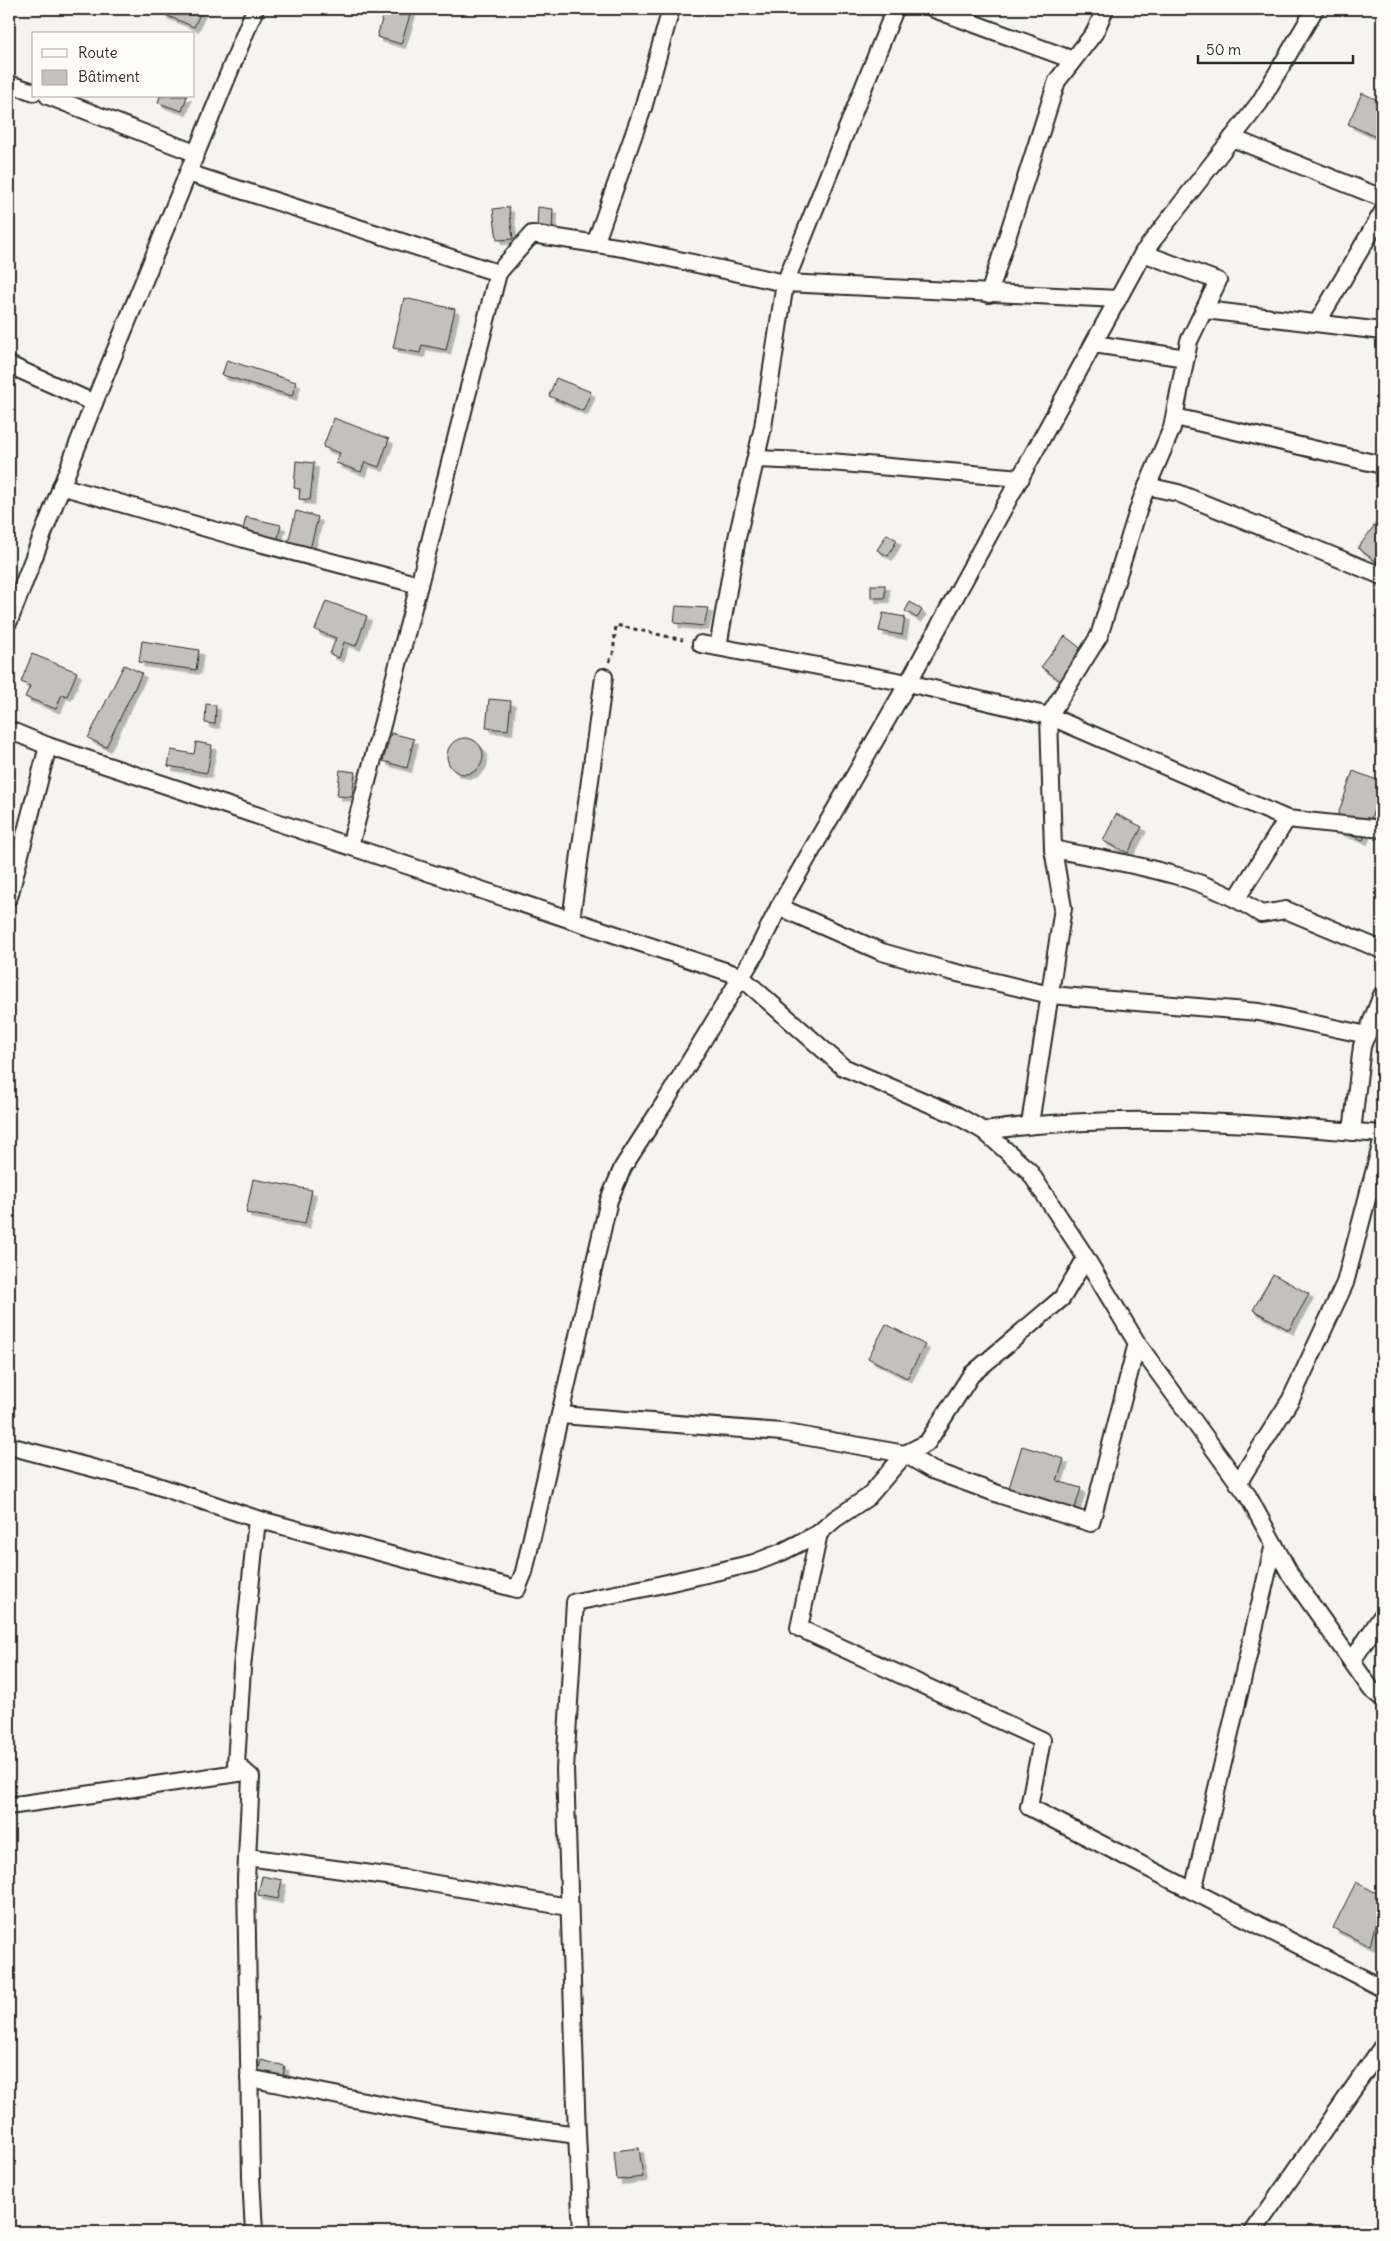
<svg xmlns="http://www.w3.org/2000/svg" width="1391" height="2241" viewBox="0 0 1391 2241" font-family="Delius,sans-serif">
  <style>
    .building { fill: #c2c1be; stroke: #2b2b2b; filter: url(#shadow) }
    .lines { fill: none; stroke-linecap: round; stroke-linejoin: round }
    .minor-casing { stroke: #2b2b2b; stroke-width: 20 }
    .path { stroke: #2b2b2b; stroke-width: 3; stroke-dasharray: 4 4; stroke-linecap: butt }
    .minor { stroke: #fdfcf7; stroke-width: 16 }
  </style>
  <defs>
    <filter id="shadow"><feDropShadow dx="4.5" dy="4.5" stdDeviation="0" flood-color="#0004"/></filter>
  </defs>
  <rect width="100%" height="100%" fill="#f5f4ef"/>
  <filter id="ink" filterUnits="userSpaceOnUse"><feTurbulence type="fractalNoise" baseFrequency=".02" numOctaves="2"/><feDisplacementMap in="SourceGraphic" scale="10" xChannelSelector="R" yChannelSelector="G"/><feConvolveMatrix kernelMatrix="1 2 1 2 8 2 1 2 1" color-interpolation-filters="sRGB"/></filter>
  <g filter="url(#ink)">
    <!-- building -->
    <g class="building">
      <path d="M166,9H202L194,27L163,14Z"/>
      <path d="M385,9H398L411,12L401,44L377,37Z"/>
      <path d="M1362,93L1382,102V140L1348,124Z"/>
      <path d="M160,96H187L182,111L158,103Z"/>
      <path d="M509,207L513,239L497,240L493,209Z"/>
      <path d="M538,207L553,209L552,230L537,227Z"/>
      <path d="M404,298L455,309L446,350L422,345L420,353L393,348Z"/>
      <path d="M227,360L296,382L292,396L222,375Z"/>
      <path d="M556,378L591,392L583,411L549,396Z"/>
      <path d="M334,418L389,439L379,467L365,462L361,472L336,463L340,453L323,447Z"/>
      <path d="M296,461L314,463L310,500L299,499L300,489L294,488Z"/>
      <path d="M296,511L318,517L310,549L288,543Z"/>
      <path d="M1382,515V566L1358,548Z"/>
      <path d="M246,517L281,525L276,546L241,538Z"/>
      <path d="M887,534L897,540L888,556L877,550Z"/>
      <rect x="871" y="585" width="14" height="13"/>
      <path d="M326,601L367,616L356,646L344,642L339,658L330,654L336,638L315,630Z"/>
      <path d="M910,602L922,610L917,618L905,611Z"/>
      <path d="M676,606L708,608L704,626L674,623Z"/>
      <path d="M883,613L905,617L902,635L879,631Z"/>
      <path d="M1065,636L1088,654L1065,684L1041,667Z"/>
      <path d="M142,641L199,650L196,670L139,662Z"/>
      <path d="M32,654L77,672L67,696L62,694L56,709L25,697L30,686L21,682Z"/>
      <path d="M124,665L142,673L106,747L88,738Z"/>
      <path d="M489,699L511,701L508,730L486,728Z"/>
      <path d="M206,704L216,705L215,724L205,723Z"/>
      <path d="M391,733L414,739L407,768L383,761Z"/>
      <circle cx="465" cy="756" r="18"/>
      <path d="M196,742L212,745L207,773L168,766L171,750L194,754Z"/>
      <path d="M340,770L355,772L352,797L337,796Z"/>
      <path d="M1353,771L1382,782V788L1363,840L1333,829Z"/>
      <path d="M1116,814L1142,827L1128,853L1103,841Z"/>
      <path d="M253,1179L312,1190L305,1224L246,1213Z"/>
      <path d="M1273,1274L1309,1294L1289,1330L1253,1310Z"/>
      <path d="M886,1324L925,1345L907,1378L868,1358Z"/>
      <path d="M1022,1446L1064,1459L1057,1481L1081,1488L1074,1511L1008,1491Z"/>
      <path d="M262,1876L282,1880L278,1899L258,1895Z"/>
      <path d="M1356,1882L1382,1896L1370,1946L1333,1928Z"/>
      <path d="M261,2060L285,2066L280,2088L257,2077Z"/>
      <path d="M639,2148L643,2177L617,2180L614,2151Z"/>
    </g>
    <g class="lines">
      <defs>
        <g id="minor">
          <path d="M934,9L1073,60"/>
          <path d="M9,84L34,92"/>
          <path d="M48,96L195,153"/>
          <path d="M1232,138L1382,198"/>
          <path d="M188,173L498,273L532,234L623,248L785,283L1118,299"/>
          <path d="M595,244L643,108L671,9"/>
          <path d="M989,294L1057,81L1095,32L1105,9"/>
          <path d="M1205,310L1382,331"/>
          <path d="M1317,323L1382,213"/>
          <path d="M1094,344L1186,358"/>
          <path d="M9,365L94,403"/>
          <path d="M1175,417L1382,465"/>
          <path d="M756,459L830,462L1021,478"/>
          <path d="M61,486L244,539L419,585"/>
          <path d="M1147,486L1178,493L1382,576"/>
          <path d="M9,621L94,403L255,9"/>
          <path d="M701,644L908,683L1049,716L1287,819L1382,829"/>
          <path d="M718,647L737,538L763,427L785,283L895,9"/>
          <path d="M9,730L48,746L740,976L843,1067L956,1115L984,1131L1029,1171L1081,1250L1137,1343L1248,1496L1290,1574L1371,1689L1382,1698"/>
          <path d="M350,846L419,585L498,273"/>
          <path d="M1053,849C1126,864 1198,872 1261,914L1286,910L1382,950"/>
          <path d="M9,897L48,746"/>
          <path d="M1237,898L1287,819"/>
          <path d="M779,907L882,952L949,971L1050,995L1259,1012L1367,1035"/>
          <path d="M571,920L604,677"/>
          <path d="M1030,1124L1063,908L1053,849L1049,716L1099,636L1141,501L1172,428L1189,341L1218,281L1143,253"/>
          <path d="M984,1131C1116,1112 1250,1123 1382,1134"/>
          <path d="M1352,1132L1362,1046L1382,995"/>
          <path d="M561,1415L781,1432L905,1454L932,1470L1001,1495L1091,1523L1137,1343"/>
          <path d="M9,1446L146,1482L257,1519L517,1589L524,1572L609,1200L623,1167L667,1099L757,951L779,907L908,683L1143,253L1260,102L1315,9"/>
          <path d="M1238,1483L1291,1399L1345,1283L1382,1142"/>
          <path d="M819,1533L799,1628L1042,1740L1029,1807L1382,1988"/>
          <path d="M1352,1661L1382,1616"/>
          <path d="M9,1806L245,1772"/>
          <path d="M247,1857L408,1879L568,1907"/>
          <path d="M1193,1891L1274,1544"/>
          <path d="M249,2078L440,2116L577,2135"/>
          <path d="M254,2232L251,2177L246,1879L251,1777L236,1764L242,1668L257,1519"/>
          <path d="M582,2232L577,2135L565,1769L575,1602L650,1587L754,1563L782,1552L819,1533L835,1519L868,1497L905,1454L927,1443L971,1375L1062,1298L1086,1258"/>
          <path d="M1253,2232L1382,2047"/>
        </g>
      </defs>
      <!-- minor casing -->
      <use href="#minor" class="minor-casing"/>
      <!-- path -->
      <path class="path" d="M609,662L613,654L616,625L683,640"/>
      <!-- minor -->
      <use href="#minor" class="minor"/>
    </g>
  </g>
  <!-- margin -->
  <rect width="1391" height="2241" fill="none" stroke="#fdfcf7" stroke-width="30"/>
  <rect x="15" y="15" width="1361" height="2211" fill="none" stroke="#2b2b2b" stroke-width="2" filter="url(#ink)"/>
  <!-- legend -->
  <rect x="32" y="32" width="162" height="65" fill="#fdfcf7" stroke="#a9a8a5"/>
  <rect x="42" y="49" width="25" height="8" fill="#fdfcf7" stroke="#a9a8a5"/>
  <text x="78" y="58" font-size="15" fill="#2b2b2b">Route</text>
  <rect x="42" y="70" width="25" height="15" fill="#c2c1be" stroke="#a9a8a5"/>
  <text x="78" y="82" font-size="15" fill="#2b2b2b">Bâtiment</text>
  <!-- scale -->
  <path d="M1198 55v8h155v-8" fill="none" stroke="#2b2b2b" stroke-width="2.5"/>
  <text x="1206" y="55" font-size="15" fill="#2b2b2b" stroke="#fdfcf7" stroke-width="4" paint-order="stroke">50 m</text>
</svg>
